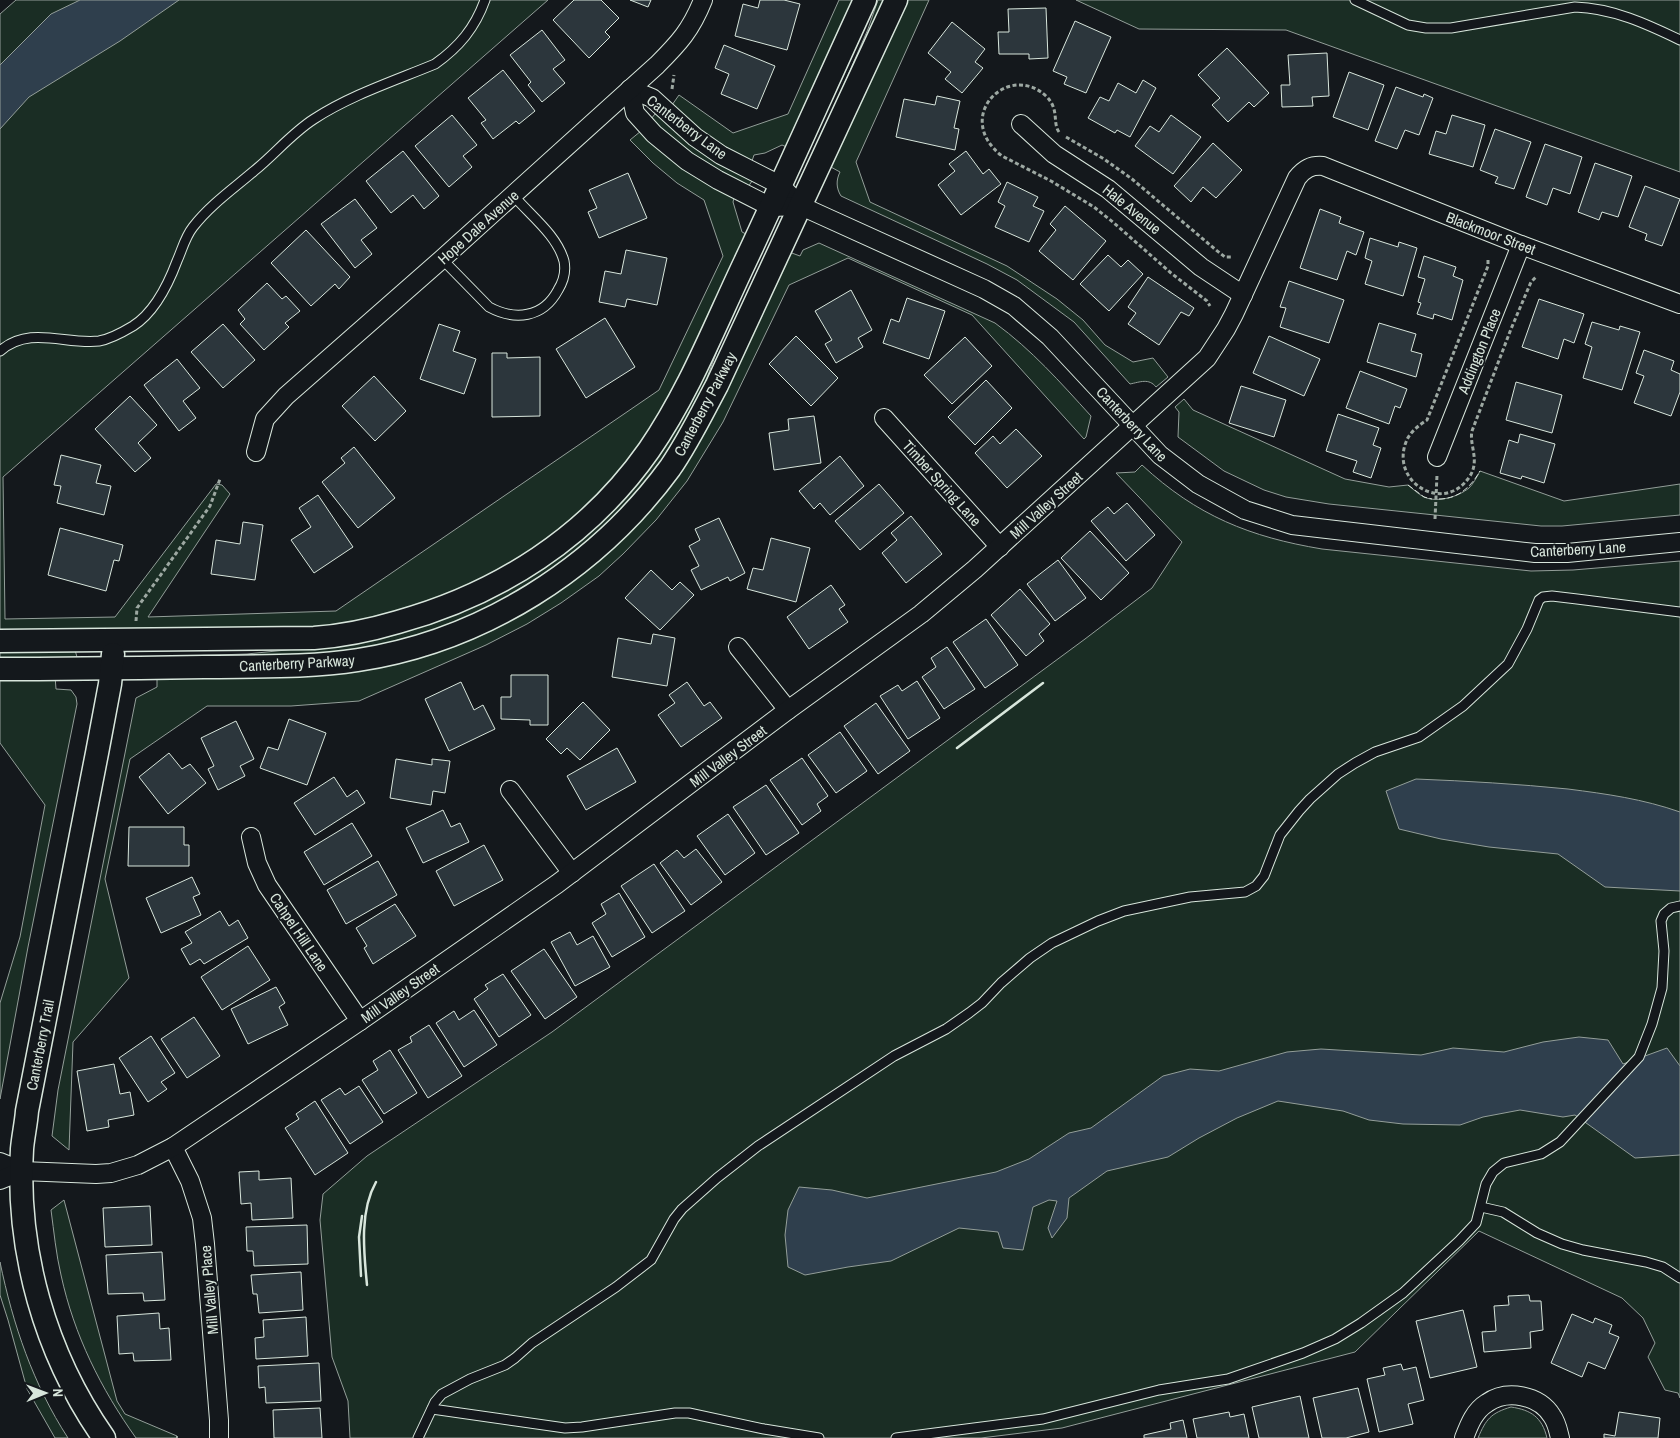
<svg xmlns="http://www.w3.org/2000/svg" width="1680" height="1438" viewBox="0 0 1680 1438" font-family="'Archivo Narrow',sans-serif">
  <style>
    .green { fill: #1a2d24; stroke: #939e99 }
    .water { fill: #2f3f4d; stroke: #939e99 }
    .building { fill: #2c363c; stroke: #d8e6dc }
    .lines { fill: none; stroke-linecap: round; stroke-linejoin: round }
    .service-casing { stroke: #d8e6dc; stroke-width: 11 }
    .minor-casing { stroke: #d8e6dc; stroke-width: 20 }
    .tertiary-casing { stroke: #d8e6dc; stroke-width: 25 }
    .path { stroke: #9da8a2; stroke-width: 3; stroke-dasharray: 4 2.5; stroke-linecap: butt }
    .service { stroke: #14181c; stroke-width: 9 }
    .minor { stroke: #14181c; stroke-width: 18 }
    .tertiary { stroke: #14181c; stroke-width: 22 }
    .fence { stroke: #d8e6dc; stroke-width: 1; stroke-dasharray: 6 2.5; stroke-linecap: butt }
    .wall { stroke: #d8e6dc; stroke-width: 2.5 }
    .labels { text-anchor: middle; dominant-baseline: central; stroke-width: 4; stroke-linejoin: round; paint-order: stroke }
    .street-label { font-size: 15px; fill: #d8e6dc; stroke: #14181c }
  </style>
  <rect width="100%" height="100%" fill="#14181c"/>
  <!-- green -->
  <g class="green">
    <path d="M16,0H548L3,477L5,619L115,617L216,484L222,485L230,494L148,617L336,611L659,390L723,256L704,200L677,183L653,163L630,140L641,131L734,198L733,202L742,232L748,235L687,367L648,438L592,504L528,556L445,600L337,626L0,633V14Z"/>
    <path d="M839,0H856L789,148L782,145L765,153L754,155L752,161L724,147L705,135L672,105L679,95L733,133L788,114Z"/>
    <path d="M878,0H887L839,96L868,29Z"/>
    <path d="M904,0H929L856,162L870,202L1007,266L1057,299L1083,320L1105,345L1133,362L1153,358L1168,377L1156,387C1149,378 1140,382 1130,384L1074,322L1017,280L987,264L841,196C836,188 836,180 840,172L829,166Z"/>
    <path d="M1076,0H1680V172L1286,30L1139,29Z"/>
    <path d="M655,114L660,115L750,178L752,181L748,187L715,171L674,142L651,119Z"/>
    <path d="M819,243L995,323C1032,350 1060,382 1091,416L1086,437L1084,439L972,315L848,258L789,285L723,422L687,481L656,520L623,554L599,576L561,603L527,624L486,645L359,701L291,706H207L130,759L105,879L129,978L73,1042L69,1150L52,1136L58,1090L136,698L157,687V676L399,660L630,528L789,252L800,256L803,250Z"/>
    <path d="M727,325L695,409L681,435L618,517L537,583L446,628L343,654L153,657L247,654L345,644L575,540Z"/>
    <path d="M1184,399L1193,410L1345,479L1389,487L1408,485C1413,489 1418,494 1424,497C1437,503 1458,497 1469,488C1473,484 1477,477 1480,471L1564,501L1680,484V515L1562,526H1541L1329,504L1286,497L1264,490L1224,471L1178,437L1179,412L1175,407Z"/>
    <path d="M1142,465C1197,516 1250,537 1322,549L1531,571L1573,570L1680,561V1398L1678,1393L1665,1390L1648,1357L1655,1343L1643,1318L1622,1298L1479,1231L1355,1352L1062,1428L981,1438H350L348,1401L332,1357L320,1220L323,1194L367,1156L552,1032L1085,639L1152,588L1182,542L1116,473L1135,472Z"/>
    <path d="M0,649L75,650L77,657L74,660L0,661Z"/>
    <path d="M0,676H55L56,689L71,690L76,697L77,704L28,947L0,1099V1003L20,937L45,805L0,743Z"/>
    <path d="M64,1200L117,1401L125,1414L177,1436V1438H136C101,1389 74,1335 61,1275C56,1254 54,1232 51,1210Z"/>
    <path d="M0,1262C13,1325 33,1384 68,1438H55L27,1389L8,1320L0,1295Z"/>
    <path d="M1511,1407C1531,1410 1542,1417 1547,1438H1478C1486,1419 1491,1413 1511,1407Z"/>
  </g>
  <!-- water -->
  <g class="water">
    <path d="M80,0H179L120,41L29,97L0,129V65L51,14Z"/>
    <path d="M1416,779C1467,781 1518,784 1568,789C1607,794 1643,799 1680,812V891L1605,887L1558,854L1489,847L1441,839L1399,829L1386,791Z"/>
    <path d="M1579,1037L1608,1040L1623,1064L1667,1048L1680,1066V1155L1635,1158L1575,1115L1563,1117L1520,1110L1483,1117L1460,1125L1403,1124L1369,1120L1343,1111L1278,1101L1237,1118L1199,1138L1168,1157L1107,1171L1069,1198L1067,1218L1052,1238L1048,1228L1057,1201L1049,1200L1033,1207L1023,1250L1003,1248L998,1232L959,1228L891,1261L848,1267L805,1275L788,1267L785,1235L788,1210L799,1187L832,1190L867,1198L996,1172L1029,1159L1069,1133L1091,1128L1163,1076L1190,1069L1219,1071L1287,1052L1321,1049L1421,1055L1453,1048L1504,1052L1543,1042Z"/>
  </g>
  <!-- building -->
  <g class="building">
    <path d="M574,0H601L619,18L605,32L610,37L589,58L553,20Z"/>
    <path d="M630,0H651L648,7Z"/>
    <path d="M760,0H784L800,4L787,50L735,36L743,4L758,8Z"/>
    <path d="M1046,8L1048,58L1029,59V54H999L998,32H1009L1008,9Z"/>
    <path d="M1075,21L1111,37L1086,93L1064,84L1067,77L1053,71Z"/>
    <path d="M952,22L985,49L975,62L983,68L962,93L945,79L951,72L928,53Z"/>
    <path d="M542,30L565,60L553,69L565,83L542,102L528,85L531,82L510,55Z"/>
    <path d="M724,45L775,66L757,109L721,94L729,74L715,68Z"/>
    <path d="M1227,48L1269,93L1254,107L1249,102L1228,122L1212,105L1220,98L1198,75Z"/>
    <path d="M1327,53L1329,96L1312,97L1313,106L1282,107L1281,85H1290L1288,55Z"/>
    <path d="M503,70L535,111L519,124L516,121L493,139L481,123L486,120L468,98Z"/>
    <path d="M1349,72L1384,85L1368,130L1333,117Z"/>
    <path d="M1143,80L1156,88L1130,137L1117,130L1115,133L1088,118L1100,97L1109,101L1118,83L1136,93Z"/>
    <path d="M1396,87L1423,97L1424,94L1433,98L1419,135L1405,130L1397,149L1375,141Z"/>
    <path d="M937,96L960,101L954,128L959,129L955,150L896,137L904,99L935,105Z"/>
    <path d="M452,115L477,145L463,156L472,167L449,187L415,146Z"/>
    <path d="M1171,115L1201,137L1173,174L1135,146L1150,126L1159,132Z"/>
    <path d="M1452,115L1485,125L1473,167L1429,154L1436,131L1446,134Z"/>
    <path d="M1495,129L1531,142L1514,189L1495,183L1498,177L1480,170Z"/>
    <path d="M1213,143L1242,170L1216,198L1203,187L1191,202L1174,186Z"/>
    <path d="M1545,144L1582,157L1570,194L1553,188L1547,205L1526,197Z"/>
    <path d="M403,151L439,196L424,209L413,195L391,213L366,181Z"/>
    <path d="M966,151L983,174L989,169L1001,184L961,215L938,185L955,171L949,164Z"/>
    <path d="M1595,163L1632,176L1618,217L1602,212L1599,220L1578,212Z"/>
    <path d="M628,173L647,218L599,238L588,212L597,208L589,190Z"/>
    <path d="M1007,182L1038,197L1033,206L1044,211L1029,242L995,227L1005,206L998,202Z"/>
    <path d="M1645,186L1680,199L1662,246L1645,240L1647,234L1629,227Z"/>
    <path d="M355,199L377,228L361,240L372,254L355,268L321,224Z"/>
    <path d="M1065,206L1106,241L1073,280L1039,251L1056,230L1050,224Z"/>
    <path d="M1320,209L1341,217L1339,223L1364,232L1356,255L1347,251L1337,280L1300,268Z"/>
    <path d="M306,230L350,277L339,289L335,284L311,306L271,263Z"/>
    <path d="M1370,238L1398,247L1399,242L1417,248L1403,296L1365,284L1372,261L1365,258Z"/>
    <path d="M626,250L667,258L657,305L627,299L625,307L599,302L605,271L621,274Z"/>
    <path d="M1108,255L1121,267L1128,260L1143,274L1109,311L1080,284Z"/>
    <path d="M1424,256L1456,267L1453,276L1463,280L1452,320L1434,314L1433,319L1417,314L1421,303L1418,302L1425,279L1418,277Z"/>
    <path d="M1148,277L1194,308L1189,316L1181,312L1159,345L1128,324L1136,313L1128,307Z"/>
    <path d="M1289,281L1344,300L1329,343L1280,327L1286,308L1280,307Z"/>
    <path d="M267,283L282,299L286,296L300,311L285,323L289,327L264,350L240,324L245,319L238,310Z"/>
    <path d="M851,290L872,330L858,338L863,347L836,363L825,344L832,340L815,311Z"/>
    <path d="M907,298L945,311L929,359L883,343L891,319L899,322Z"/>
    <path d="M1539,299L1584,314L1574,343L1564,339L1558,359L1522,347Z"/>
    <path d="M605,318L635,367L586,398L556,349Z"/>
    <path d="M1592,322L1619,330L1620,326L1640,332L1622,390L1583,378L1592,347L1585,344Z"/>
    <path d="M1379,323L1416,334L1411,351L1422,354L1416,377L1367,362Z"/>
    <path d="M223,324L255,360L223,388L191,352Z"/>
    <path d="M439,324L460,331L453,351L476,359L464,394L420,379Z"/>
    <path d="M796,336L838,378L811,406L769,364Z"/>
    <path d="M1269,336L1320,359L1304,396L1253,373Z"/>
    <path d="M965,337L992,366L952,404L924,375Z"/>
    <path d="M1644,350L1674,361L1671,370L1680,374V392L1671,416L1634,403L1644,376L1636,373Z"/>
    <path d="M492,353H507V358L540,357V416L492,417Z"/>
    <path d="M177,359L200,388L183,401L196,418L179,431L144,385Z"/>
    <path d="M1360,371L1407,389L1400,408L1395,406L1389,424L1346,408Z"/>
    <path d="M374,376L406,411L375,441L342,406Z"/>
    <path d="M986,380L1012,408L975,445L948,417Z"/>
    <path d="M1516,382L1562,395L1552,433L1506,420Z"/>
    <path d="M1241,386L1286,400L1274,437L1229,423Z"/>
    <path d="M130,396L157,425L138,443L151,458L135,472L95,429Z"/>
    <path d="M1338,414L1379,428L1373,445L1381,448L1371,478L1353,472L1357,461L1326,451Z"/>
    <path d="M814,416L821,463L774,470L769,433L789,430L788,419Z"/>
    <path d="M1016,429L1042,456L1007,488L975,453L993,436L1000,444Z"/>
    <path d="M1520,434L1555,444L1544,483L1522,476L1521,479L1500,473L1509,440L1518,443Z"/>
    <path d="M354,447L395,498L358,528L322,482L345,463L341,458Z"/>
    <path d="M61,455L101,465L96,483L111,486L104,515L57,503L61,486L54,485Z"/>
    <path d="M840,456L864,486L830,515L820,503L814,509L799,491Z"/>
    <path d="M879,484L904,513L860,550L835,521Z"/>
    <path d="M318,495L353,547L314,573L291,540L311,527L299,508Z"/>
    <path d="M1127,503L1155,535L1126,561L1091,521L1108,507L1114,514Z"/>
    <path d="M911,516L942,554L906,583L882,553L897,540L891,533Z"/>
    <path d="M719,518L745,573L730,581L728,577L701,590L691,570L699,566L689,546L700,540L695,529Z"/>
    <path d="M243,522L263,525L255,580L211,574L216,540L240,544Z"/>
    <path d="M60,528L123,545L119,561L114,560L106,591L48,575Z"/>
    <path d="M1090,531L1129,573L1101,600L1061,558Z"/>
    <path d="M771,538L810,548L796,602L747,589L753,568L763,570Z"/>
    <path d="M1058,560L1086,598L1055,621L1027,584Z"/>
    <path d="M651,570L672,590L680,582L694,595L660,630L625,598Z"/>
    <path d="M831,585L845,605L839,609L848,622L809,649L787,617Z"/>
    <path d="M1020,589L1050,624L1039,634L1044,641L1026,656L991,615Z"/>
    <path d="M986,619L1018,665L985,688L953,642Z"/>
    <path d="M653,634L675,638L667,686L612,677L618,638L651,644Z"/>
    <path d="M947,647L975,689L944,709L922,677L936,667L931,658Z"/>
    <path d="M511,675H548V725H530V720L501,719V697H511Z"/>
    <path d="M917,681L940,718L908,739L880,696L898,685L902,691Z"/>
    <path d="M461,682L474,710L483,705L495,729L449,751L425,699Z"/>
    <path d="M687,682L704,706L710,702L722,718L681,747L658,715L675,703L669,695Z"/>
    <path d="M583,702L610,730L580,760L567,748L561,754L546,739Z"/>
    <path d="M876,703L910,751L878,774L844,726Z"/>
    <path d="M289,719L326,733L307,785L260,768L268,747L278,750Z"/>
    <path d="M236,721L254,759L240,766L245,776L218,790L208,769L214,766L201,738Z"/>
    <path d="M840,732L867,771L836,793L808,755Z"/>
    <path d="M617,748L636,782L586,810L567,776Z"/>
    <path d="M169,753L182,769L190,764L206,783L168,814L139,777Z"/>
    <path d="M802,758L828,796L817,804L821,811L802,825L770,780Z"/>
    <path d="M396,759L432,765V759L450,761L445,793L433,791L431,805L390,798Z"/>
    <path d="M334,777L347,797L357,790L365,803L315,835L294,803Z"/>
    <path d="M766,785L799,833L766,855L733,807Z"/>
    <path d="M443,810L451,827L460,823L469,842L423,863L406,828Z"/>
    <path d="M728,814L755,853L725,875L697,836Z"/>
    <path d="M352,823L372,856L324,885L304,852Z"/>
    <path d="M129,827H184V845H189V866H128Z"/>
    <path d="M484,845L503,880L454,906L436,871Z"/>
    <path d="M696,849L722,882L691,905L660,863L677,850L684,858Z"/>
    <path d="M378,861L397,895L346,924L327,890Z"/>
    <path d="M654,864L685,911L652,933L621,886Z"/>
    <path d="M192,877L200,894L193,897L201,915L161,933L146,898Z"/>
    <path d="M619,893L645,937L612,957L592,923L606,914L601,904Z"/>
    <path d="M395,904L416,936L373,964L364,948L367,946L356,928Z"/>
    <path d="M220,911L229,926L238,920L248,938L204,964L200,959L190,965L181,949L192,943L185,932Z"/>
    <path d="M570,932L577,945L593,936L610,967L575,986L551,942Z"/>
    <path d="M248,946L270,980L222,1010L201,977Z"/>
    <path d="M544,949L577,997L545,1019L511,971Z"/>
    <path d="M503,974L531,1015L499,1037L474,999L488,989L485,985Z"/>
    <path d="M276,987L285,1003L279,1007L288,1025L248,1044L231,1009Z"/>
    <path d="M474,1010L497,1045L464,1067L436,1023L454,1011L459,1020Z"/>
    <path d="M194,1017L220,1056L187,1078L161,1039Z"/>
    <path d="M429,1025L462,1076L428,1098L398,1050L412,1042L410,1037Z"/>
    <path d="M151,1036L175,1073L161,1082L167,1089L148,1102L119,1058Z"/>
    <path d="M390,1050L417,1093L384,1114L362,1080L378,1070L373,1061Z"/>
    <path d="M114,1064L120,1094L130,1092L134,1115L108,1120L109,1127L87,1131L77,1071Z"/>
    <path d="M359,1086L383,1122L350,1144L321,1100L340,1088L345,1095Z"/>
    <path d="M315,1101L348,1153L315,1175L285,1128L299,1119L296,1114Z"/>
    <path d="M259,1171V1180L291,1178L293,1218L252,1220L251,1203L241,1204L239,1172Z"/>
    <path d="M150,1206L152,1245L105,1247L103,1208Z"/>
    <path d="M307,1225L308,1264L254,1266L253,1251H247L246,1227Z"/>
    <path d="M162,1252L165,1300L144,1301L143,1293L108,1294L106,1255Z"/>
    <path d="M301,1272L303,1310L259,1313L257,1294H253L251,1275Z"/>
    <path d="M1529,1295L1530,1301H1541L1543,1330L1530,1332L1531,1348L1484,1352L1482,1332L1496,1331L1494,1306L1509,1305L1508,1296Z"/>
    <path d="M1463,1310L1477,1367L1430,1378L1416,1321Z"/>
    <path d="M159,1313L160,1329L169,1328L171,1360L134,1361L133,1353L119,1354L117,1316Z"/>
    <path d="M1572,1314L1593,1323L1595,1318L1612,1325L1609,1333L1619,1337L1605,1369L1588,1362L1582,1377L1551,1363Z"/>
    <path d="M306,1317L308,1356L256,1359L255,1338L264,1337L263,1320Z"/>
    <path d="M319,1363L321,1401L266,1403L265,1387L259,1388L258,1366Z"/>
    <path d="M1401,1364L1403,1370L1416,1367L1424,1400L1408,1404L1413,1424L1379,1432L1367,1379L1385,1375L1383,1368Z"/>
    <path d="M1358,1388L1369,1432L1346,1438H1322L1313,1398Z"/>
    <path d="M1300,1396L1309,1438H1259L1252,1407Z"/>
    <path d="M320,1408L322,1438H274L273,1410Z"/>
    <path d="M1229,1412L1230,1417L1244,1414L1249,1438H1197L1193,1419Z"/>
    <path d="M1619,1412L1660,1418L1658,1438H1604V1434L1615,1436Z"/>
    <path d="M1183,1420L1187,1438H1144V1435L1171,1429L1170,1423Z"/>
  </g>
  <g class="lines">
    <defs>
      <g id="service">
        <path d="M1355,0L1408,25L1426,28H1451L1575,7C1612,8 1647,24 1680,40"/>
        <path d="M442,259L489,307C515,321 543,318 558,290C563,282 566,271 564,261C557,235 530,215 513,195"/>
        <path d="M0,351C30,325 65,345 99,341C111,339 123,332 133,326C155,312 168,285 177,261C182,250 185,237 193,227C210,205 233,189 254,171C275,154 292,133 314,119C351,95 394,81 435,64C459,47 475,28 485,0"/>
        <path d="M1481,1207L1503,1212L1537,1233L1562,1244L1583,1250L1646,1262L1663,1267L1680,1278"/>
        <path d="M432,1409L565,1428L582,1427L675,1413H689L764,1429L819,1438"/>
        <path d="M418,1438L435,1402L442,1394L470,1379L505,1365L515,1358L532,1343L616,1287L651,1260L674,1219L682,1209L717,1178L758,1146L894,1056L946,1029L969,1013L982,1003L1001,983L1030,958L1052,943L1098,921L1124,911L1190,897L1245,892L1256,886L1264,876L1280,835L1299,811L1310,799L1338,774L1355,763L1375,752L1419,737L1463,706L1508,664L1527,629L1539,600L1543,597L1552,596L1577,599L1680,612"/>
        <path d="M896,1438L1043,1419L1159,1390L1228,1379L1303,1353L1335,1339L1361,1323L1403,1293L1459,1241L1476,1223L1486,1184L1493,1172L1504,1163L1541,1154L1560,1142L1639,1057L1652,1024L1662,988L1664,951L1661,921L1664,914L1671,908L1680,906"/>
      </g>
      <g id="minor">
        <path d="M630,89L652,98L695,137L721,155L780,185L801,206L984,289L1014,306L1050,337L1160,455L1198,484L1245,510L1292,525L1535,553H1567L1680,542"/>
        <path d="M630,89L635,113L654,134L687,161L718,180L771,207L801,206"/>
        <path d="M1021,124L1054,154L1108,189L1201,267L1243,295"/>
        <path d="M884,418L1000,547"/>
        <path d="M256,452L265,419L286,396L442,259L657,65C679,43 691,30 703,0"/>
        <path d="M1437,457L1521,245"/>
        <path d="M738,647L788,710"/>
        <path d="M510,790L572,873"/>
        <path d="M251,837L257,863L267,885L360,1021"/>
        <path d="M173,1147L190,1181L202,1218L205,1244L219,1420V1438"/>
        <path d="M0,1162L22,1171L96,1174L111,1173L138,1165L173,1147L360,1021L557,884L788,710L921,614L975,569L1207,358L1226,329L1234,314L1297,178C1304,169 1311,165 1323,166L1521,245L1680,304"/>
        <path d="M0,1180L22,1171"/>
        <path d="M1464,1438C1469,1425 1474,1411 1487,1403C1507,1389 1539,1395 1552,1416C1557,1423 1558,1430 1560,1438"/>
      </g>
      <g id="tertiary">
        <path d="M0,641L314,638C343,636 371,630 398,622C499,594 588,537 649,450C689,392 715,325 745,262C786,175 825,87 865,0"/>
        <path d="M0,669C68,669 136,668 204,667C255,666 308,668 358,660C482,641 596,569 670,468C688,442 702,413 717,385L896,0"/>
        <path d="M104,1438C45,1354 16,1251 22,1149C23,1137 26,1124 27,1111L97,753L110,684L113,654"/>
      </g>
    </defs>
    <!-- service casing -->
    <use href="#service" class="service-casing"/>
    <!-- minor casing -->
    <use href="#minor" class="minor-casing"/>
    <!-- tertiary casing -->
    <use href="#tertiary" class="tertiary-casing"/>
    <!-- path -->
    <g class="path">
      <path d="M672,89L674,75"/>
      <path d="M1059,132C1052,122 1060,110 1046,96C1008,61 952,117 1002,156L1051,181L1094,207L1114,223L1171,273L1207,301L1210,306"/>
      <path d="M1066,137L1104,159L1132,179L1216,250L1225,257H1233"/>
      <path d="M1488,260V266L1427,420C1419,425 1409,433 1406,442C1390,483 1445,515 1470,476C1480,460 1469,445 1472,431L1511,329L1531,282L1536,277"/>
      <path d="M1435,519L1437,475"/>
      <path d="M136,621L137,608L210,506L220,479"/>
    </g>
    <!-- service -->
    <use href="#service" class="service"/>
    <!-- minor -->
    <use href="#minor" class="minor"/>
    <!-- tertiary -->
    <use href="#tertiary" class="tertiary"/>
    <!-- fence -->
    <g class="fence">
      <path d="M1408,485L1424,497L1432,499"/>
      <path d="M1439,499C1458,499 1471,487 1480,471"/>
      <path d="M177,1438V1436"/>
    </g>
    <!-- wall -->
    <g class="wall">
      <path d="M957,748L1043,683"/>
      <path d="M361,1276L359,1237L362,1216"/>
      <path d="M367,1285C364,1253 359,1212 376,1182"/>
    </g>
  </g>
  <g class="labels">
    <!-- street labels -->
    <g class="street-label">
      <text transform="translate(687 127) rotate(37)">Canterberry Lane</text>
      <text transform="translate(1132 209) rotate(39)">Hale Avenue</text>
      <text transform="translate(478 227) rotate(-42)">Hope Dale Avenue</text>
      <text transform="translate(1491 233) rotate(21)">Blackmoor Street</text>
      <text transform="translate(1479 351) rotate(-68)">Addington Place</text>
      <text transform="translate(705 404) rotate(-62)">Canterberry Parkway</text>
      <text transform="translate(1132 424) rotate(47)">Canterberry Lane</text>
      <text transform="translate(942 483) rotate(48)">Timber Spring Lane</text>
      <text transform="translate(1046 505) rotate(-42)">Mill Valley Street</text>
      <text transform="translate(1578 549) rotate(-3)">Canterberry Lane</text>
      <text transform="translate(297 663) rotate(-3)">Canterberry Parkway</text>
      <text transform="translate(728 756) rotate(-37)">Mill Valley Street</text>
      <text transform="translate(299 932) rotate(56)">Cahpel Hill Lane</text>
      <text transform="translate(400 993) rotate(-35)">Mill Valley Street</text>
      <text transform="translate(40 1045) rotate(-79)">Canterberry Trail</text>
      <text transform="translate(209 1290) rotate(-95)">Mill Valley Place</text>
    </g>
  </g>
  <!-- north arrow -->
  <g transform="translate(45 1393) rotate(89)" stroke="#14181c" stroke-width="4" paint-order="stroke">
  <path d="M0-4L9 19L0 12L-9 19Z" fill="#d8e6dc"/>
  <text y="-8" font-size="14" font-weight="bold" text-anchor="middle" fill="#d8e6dc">N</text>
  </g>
</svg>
